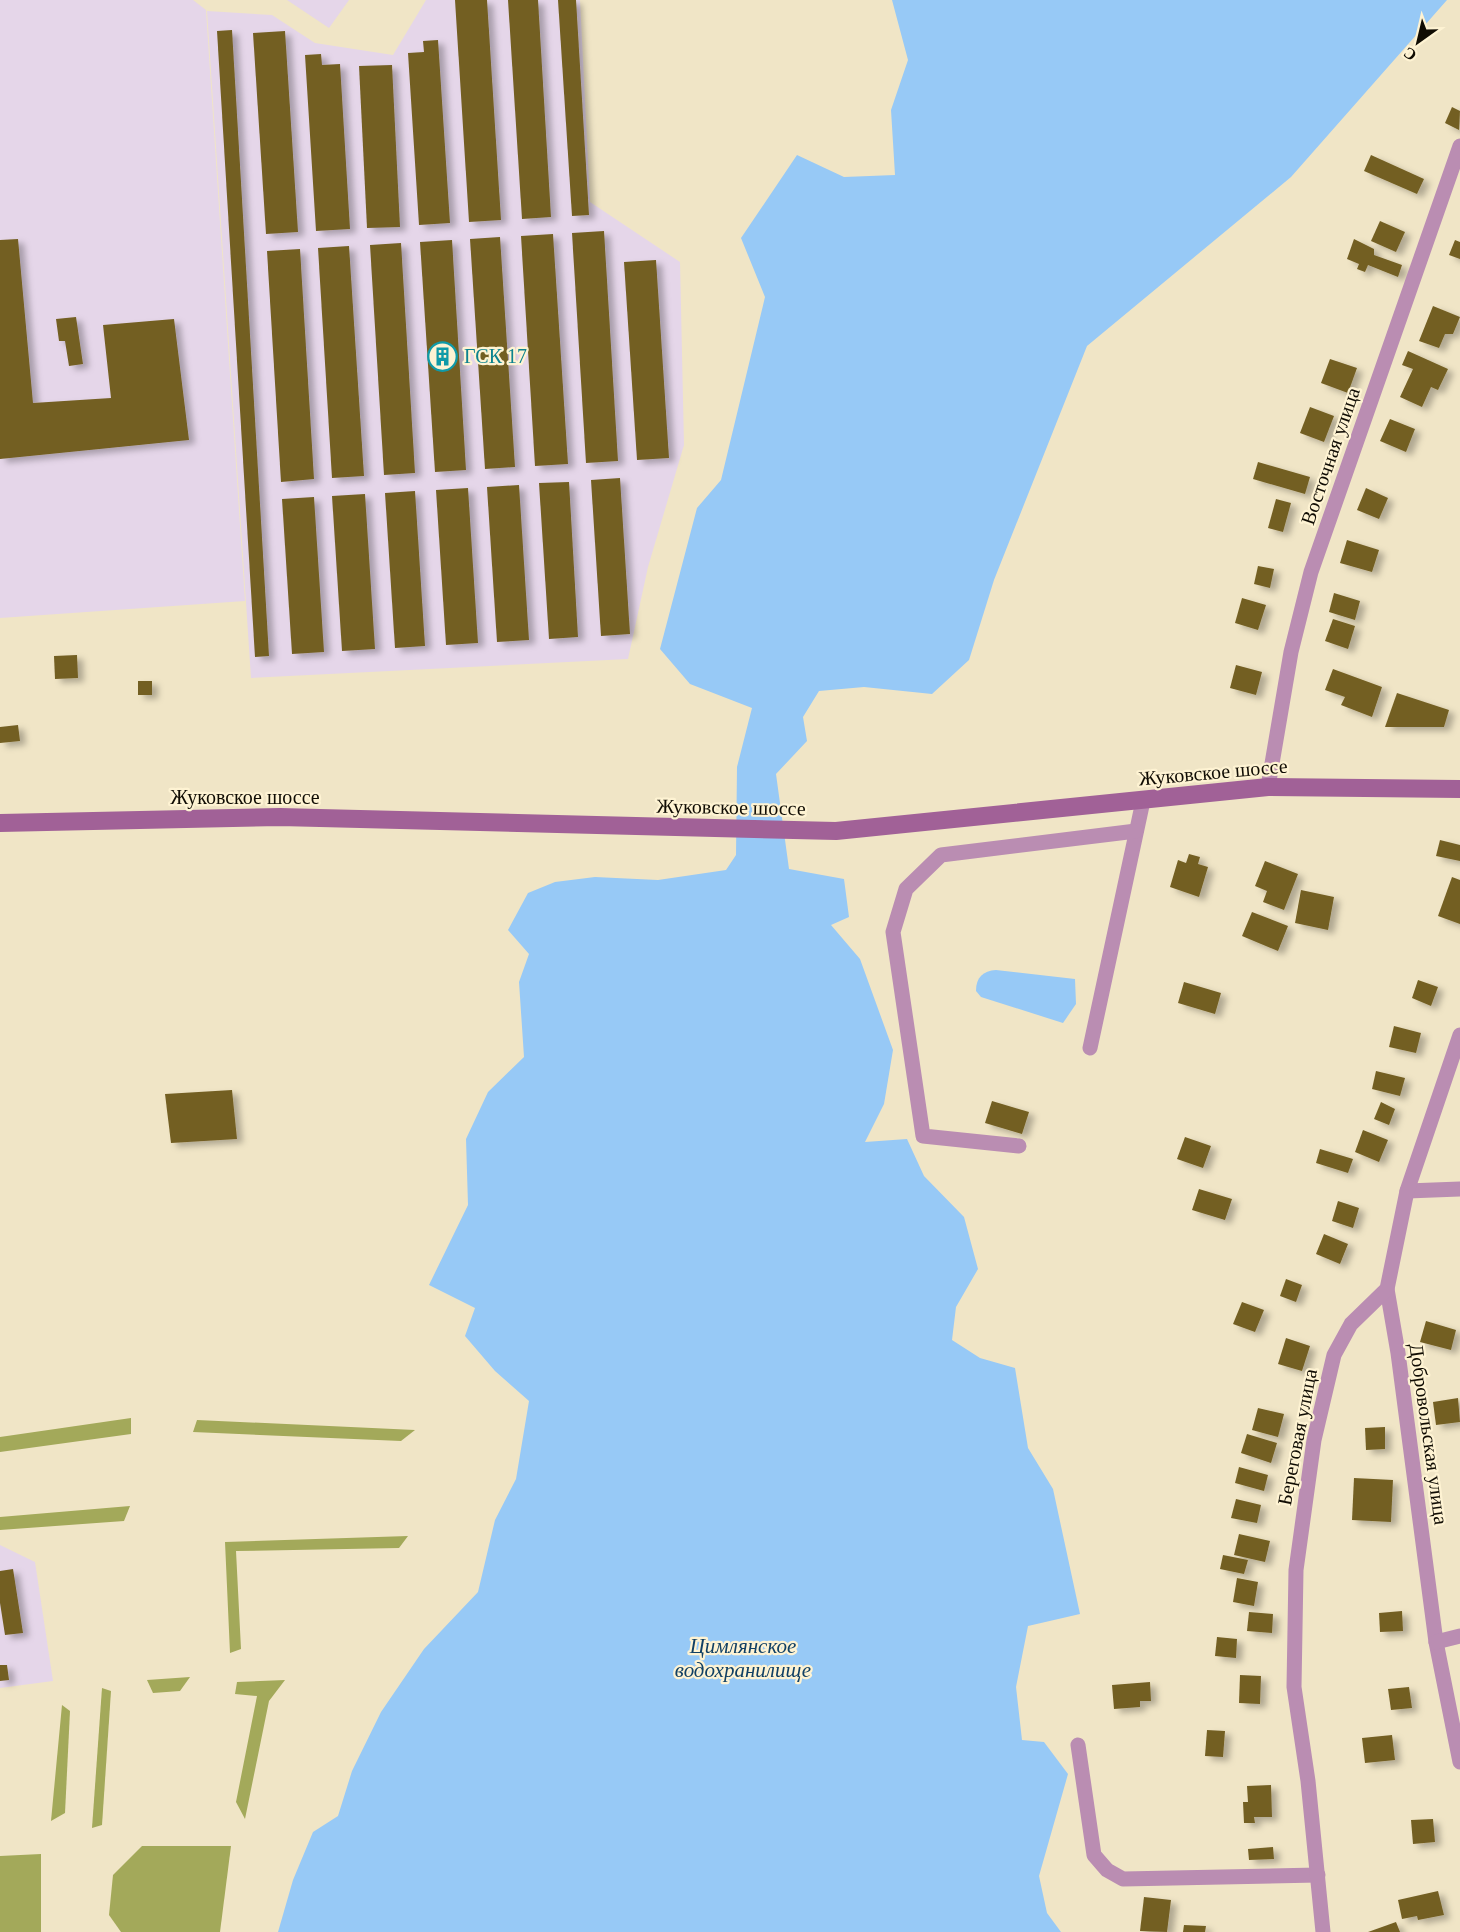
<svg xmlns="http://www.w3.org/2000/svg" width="1460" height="1932" viewBox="0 0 1460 1932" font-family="Georgia,serif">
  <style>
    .industrial { fill: #e5d6e9 }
    .forest { fill: #a3a95a }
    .water { fill: #97c9f6 }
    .building { fill: #735f23; filter: url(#shadow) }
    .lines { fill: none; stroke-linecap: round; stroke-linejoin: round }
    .minor { stroke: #ba8db2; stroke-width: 15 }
    .secondary { stroke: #a16197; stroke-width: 18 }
    .labels { text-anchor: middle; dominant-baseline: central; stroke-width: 4.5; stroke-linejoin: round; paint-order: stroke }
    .culture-label { font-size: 20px; fill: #0d838f; stroke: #fef3d3; text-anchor: start }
    .street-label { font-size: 20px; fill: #100c03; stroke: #fef3d3 }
    .water-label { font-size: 21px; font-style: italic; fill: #114064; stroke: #fef3d3 }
  </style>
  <defs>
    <filter id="shadow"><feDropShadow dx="6" dy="4" stdDeviation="3" flood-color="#0004"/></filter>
  </defs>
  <rect width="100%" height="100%" fill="#f0e5c6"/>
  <!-- industrial -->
  <g class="industrial">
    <path d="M0,0H193L206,10L245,601L0,618Z"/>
    <path d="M287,0H349L329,28Z"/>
    <path d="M426,0H580L590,202L680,262L684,445L648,567L628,659L251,678L207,11L272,15L315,43L393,55Z"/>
    <path d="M0,1545L35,1562L53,1681L0,1688Z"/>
  </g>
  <!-- forest -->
  <g class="forest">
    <path d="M131,1418V1434L0,1452V1437Z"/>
    <path d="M197,1420L415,1430L401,1441L193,1432Z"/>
    <path d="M130,1506L124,1521L0,1530V1517Z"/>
    <path d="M408,1536L399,1548L236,1551L241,1649L230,1653L225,1542Z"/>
    <path d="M190,1677L180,1691L153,1693L147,1680Z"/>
    <path d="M285,1680L269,1701L245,1819L236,1802L257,1696L235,1694L237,1682Z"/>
    <path d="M102,1688L111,1691L102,1825L92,1828Z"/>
    <path d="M62,1705L70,1711L65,1813L51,1821Z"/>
    <path d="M142,1846H231L220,1932H121L109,1915L113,1875Z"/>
    <path d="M41,1854V1932H0V1856Z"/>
  </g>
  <!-- water -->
  <g class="water">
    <path d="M892,0H1447L1291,177L1087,346L994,580L969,660L932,694L864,687L819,691L803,717L807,741L776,774L789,869L844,879L849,917L831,925L860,959L893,1050L884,1104L865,1142L907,1139L924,1176L964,1217L978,1269L956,1307L952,1340L980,1358L1015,1368L1028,1448L1053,1489L1080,1614L1028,1626L1016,1687L1022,1740L1044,1742L1068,1774L1039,1876L1047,1913L1061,1932H278L293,1880L313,1832L338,1816L352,1771L381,1712L424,1649L478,1592L495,1520L516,1479L529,1401L495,1371L465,1336L475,1308L429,1285L468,1205L466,1139L488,1092L524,1057L519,982L529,954L508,930L528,893L555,882L595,877L658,880L726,870L736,855L737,767L752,708L690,684L660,649L697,508L721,480L765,297L741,238L797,155L844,177L895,175L891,110L908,60Z"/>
    <path d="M996,970L1075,979L1076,1004L1063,1023L981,997L976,991C976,977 983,971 996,970Z"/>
  </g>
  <!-- building -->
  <g class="building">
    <path d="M455,0H487L501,220L469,222Z"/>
    <path d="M508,0H538L551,217L522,219Z"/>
    <path d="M558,0H576L589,215L572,216Z"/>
    <path d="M232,30L269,656L255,657L217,31Z"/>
    <path d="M285,31L298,232L266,234L253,33Z"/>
    <path d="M438,40L450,223L419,225L408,53L424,52L423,41Z"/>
    <path d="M321,54L322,65L340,64L350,229L316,231L305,55Z"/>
    <path d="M392,65L400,227L367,228L359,66Z"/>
    <path d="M1452,107L1460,111L1459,130L1445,123Z"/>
    <path d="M1371,155L1424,179L1417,194L1364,171Z"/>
    <path d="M1380,221L1405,232L1396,252L1371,241Z"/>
    <path d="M604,231L618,461L586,463L572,233Z"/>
    <path d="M553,234L568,464L535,466L521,236Z"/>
    <path d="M500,237L515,467L485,469L470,239Z"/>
    <path d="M18,239L33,403L111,398L103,325L174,319L189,440L0,459V240Z"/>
    <path d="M1354,239L1374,249V255L1402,265L1398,277L1368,265L1365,272L1357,269L1359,264L1347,259Z"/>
    <path d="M452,240L466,470L435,472L420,242Z"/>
    <path d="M1455,240L1460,242V259L1449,255Z"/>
    <path d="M401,243L415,473L384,475L370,245Z"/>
    <path d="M349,246L364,476L332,478L318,248Z"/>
    <path d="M300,249L314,479L281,482L267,251Z"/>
    <path d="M656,260L669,458L637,460L624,262Z"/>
    <path d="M1433,306L1460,317L1453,334H1445L1439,348L1419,341Z"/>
    <path d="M76,317L83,364L69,366L65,341H59L56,319Z"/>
    <path d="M1408,351L1448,369L1438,390L1431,387L1422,407L1400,397L1413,369L1402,365Z"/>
    <path d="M1330,359L1357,368L1348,393L1321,383Z"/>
    <path d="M1310,407L1334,416L1324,442L1300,433Z"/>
    <path d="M1390,419L1415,429L1406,452L1380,441Z"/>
    <path d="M1258,462L1310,477L1305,494L1253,479Z"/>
    <path d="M620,478L630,634L601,636L591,480Z"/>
    <path d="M569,482L578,637L549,639L539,483Z"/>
    <path d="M519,485L529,640L497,642L487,487Z"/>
    <path d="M468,488L478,643L446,645L436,490Z"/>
    <path d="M1366,488L1388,498L1379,519L1357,510Z"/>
    <path d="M415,491L425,646L395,648L385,493Z"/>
    <path d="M365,494L375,649L342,651L332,496Z"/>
    <path d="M314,497L324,652L292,654L282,499Z"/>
    <path d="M1276,499L1291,503L1283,532L1268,528Z"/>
    <path d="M1347,540L1379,550L1372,572L1340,563Z"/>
    <path d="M1258,566L1274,569L1270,588L1254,584Z"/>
    <path d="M1334,593L1360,601L1355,620L1329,612Z"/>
    <path d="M1242,598L1266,605L1258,630L1235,623Z"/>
    <path d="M1333,619L1355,626L1348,649L1325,641Z"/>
    <path d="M77,655L78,678L55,679L54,656Z"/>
    <path d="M1236,665L1262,672L1256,695L1230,688Z"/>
    <path d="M1333,669L1382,687L1372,717L1341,705L1345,697L1325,690Z"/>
    <rect x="138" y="681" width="14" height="14"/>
    <path d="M1397,693L1449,710L1444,727H1385Z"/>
    <path d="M18,725L20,741L0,743V727Z"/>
    <path d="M1440,840L1460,845V861L1436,856Z"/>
    <path d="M1189,854L1200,857L1198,864L1208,867L1199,897L1170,887L1178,860L1186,863Z"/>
    <path d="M1265,861L1298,874L1284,910L1263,902L1267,891L1255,886Z"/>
    <path d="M1452,877L1460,880V924L1438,916Z"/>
    <path d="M1301,890L1334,897L1328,930L1295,923Z"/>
    <path d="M1252,912L1288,926L1278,951L1242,936Z"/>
    <path d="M1418,980L1438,987L1431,1006L1412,998Z"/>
    <path d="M1184,982L1221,993L1215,1014L1178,1003Z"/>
    <path d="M1394,1026L1421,1033L1416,1053L1389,1047Z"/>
    <path d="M1376,1071L1405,1078L1400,1096L1372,1089Z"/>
    <path d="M232,1090L237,1139L171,1143L165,1094Z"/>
    <path d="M992,1101L1029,1112L1022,1134L985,1123Z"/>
    <path d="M1381,1102L1395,1109L1389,1125L1374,1119Z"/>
    <path d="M1363,1130L1388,1140L1379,1162L1355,1152Z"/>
    <path d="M1185,1137L1211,1146L1203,1168L1177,1159Z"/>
    <path d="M1320,1149L1353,1159L1348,1173L1316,1163Z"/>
    <path d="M1199,1189L1232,1199L1225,1220L1192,1210Z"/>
    <path d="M1338,1201L1359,1208L1353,1228L1332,1221Z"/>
    <path d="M1324,1234L1348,1244L1340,1264L1316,1254Z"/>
    <path d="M1286,1279L1302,1285L1296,1302L1280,1296Z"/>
    <path d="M1242,1302L1264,1310L1255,1332L1233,1324Z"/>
    <path d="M1426,1321L1456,1330L1451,1350L1420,1342Z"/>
    <path d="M1286,1338L1310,1346L1302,1371L1278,1364Z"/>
    <path d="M1458,1398L1460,1422L1436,1425L1433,1402Z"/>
    <path d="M1258,1408L1284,1414L1278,1437L1252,1430Z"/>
    <path d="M1385,1427V1449L1366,1450L1365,1428Z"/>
    <path d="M1247,1434L1277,1443L1271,1463L1241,1453Z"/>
    <path d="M1239,1467L1268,1475L1264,1491L1235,1483Z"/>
    <path d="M1354,1478L1393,1480L1391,1522L1352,1520Z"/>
    <path d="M1236,1499L1261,1505L1257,1523L1231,1518Z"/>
    <path d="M1239,1534L1270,1541L1265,1562L1234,1555Z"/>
    <path d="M1223,1555L1248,1560L1244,1574L1220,1569Z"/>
    <path d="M13,1569L23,1633L5,1635L0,1603V1571Z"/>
    <path d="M1237,1578L1258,1582L1254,1606L1233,1602Z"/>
    <path d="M1402,1611L1403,1631L1380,1632L1379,1613Z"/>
    <path d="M1249,1612L1273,1614L1272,1633L1247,1631Z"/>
    <path d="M1217,1637L1237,1639L1236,1658L1215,1656Z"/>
    <path d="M0,1665H7L9,1680L0,1681Z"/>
    <path d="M1240,1675L1261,1676L1260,1704L1239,1703Z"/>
    <path d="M1150,1682L1151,1701H1140V1707L1114,1709L1112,1685Z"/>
    <path d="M1409,1687L1412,1708L1391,1710L1388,1689Z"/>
    <path d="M1207,1730L1225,1731L1223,1757L1205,1756Z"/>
    <path d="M1392,1735L1395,1760L1365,1763L1362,1738Z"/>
    <path d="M1271,1785L1272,1817H1254L1255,1823H1244L1243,1802H1248L1247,1786Z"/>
    <path d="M1433,1819L1435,1842L1413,1844L1411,1820Z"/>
    <path d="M1273,1847L1274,1859L1249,1860L1248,1849Z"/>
    <path d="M1438,1891L1444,1915L1418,1920L1417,1916L1402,1919L1398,1900Z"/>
    <path d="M1144,1897L1171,1900L1167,1932L1140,1931Z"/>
    <path d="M1396,1922L1400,1932H1368Z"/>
    <path d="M1184,1925L1206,1926L1205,1932H1183Z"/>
  </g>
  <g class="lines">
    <!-- minor -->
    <g class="minor">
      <path d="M1268,787L1291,652L1311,572L1460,146"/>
      <path d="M1090,1048L1143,801"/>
      <path d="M1019,1146L923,1136L893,932L906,889L941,855L1136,831"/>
      <path d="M1407,1191L1460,1189"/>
      <path d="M1387,1289L1398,1353L1436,1642L1460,1762"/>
      <path d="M1436,1642L1460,1636"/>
      <path d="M1078,1745L1094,1855L1107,1870L1123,1879L1318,1875"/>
      <path d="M1323,1932L1308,1781L1294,1687L1296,1570L1314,1440L1334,1355L1351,1324L1387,1289L1407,1191L1460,1035"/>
    </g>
    <!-- secondary -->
    <path class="secondary" d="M0,823L280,817L836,831L1268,787L1460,789"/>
  </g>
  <!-- icons -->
  <defs>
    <symbol id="building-ring" viewBox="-11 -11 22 22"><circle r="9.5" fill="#fef3d3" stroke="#0f9aa8" stroke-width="1.5"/><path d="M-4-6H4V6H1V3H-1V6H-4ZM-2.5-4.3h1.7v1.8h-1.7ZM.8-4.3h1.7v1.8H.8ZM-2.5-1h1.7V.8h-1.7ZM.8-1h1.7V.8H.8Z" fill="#0f9aa8"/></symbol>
  </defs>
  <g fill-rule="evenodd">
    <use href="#building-ring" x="426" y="340" width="33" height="33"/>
  </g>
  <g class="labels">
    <!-- culture labels -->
    <g class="culture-label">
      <text x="464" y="356">ГСК 17</text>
    </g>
    <!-- street labels -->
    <g class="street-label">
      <text transform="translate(1330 456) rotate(-71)">Восточная улица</text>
      <text transform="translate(1213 772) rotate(-5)">Жуковское шоссе</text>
      <text x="245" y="797">Жуковское шоссе</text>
      <text transform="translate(731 807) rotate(1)">Жуковское шоссе</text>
      <text transform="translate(1429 1434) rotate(82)">Добровольская улица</text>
      <text transform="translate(1297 1437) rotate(-79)">Береговая улица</text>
    </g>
    <!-- water labels -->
    <g class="water-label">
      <text x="743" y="1646">Цимлянское<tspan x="743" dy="24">водохранилище</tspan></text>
    </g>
  </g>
  <!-- north arrow -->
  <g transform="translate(1418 42) rotate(214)" stroke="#fef3d3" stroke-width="4.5" paint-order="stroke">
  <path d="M0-4.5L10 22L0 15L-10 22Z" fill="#100c03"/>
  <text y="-9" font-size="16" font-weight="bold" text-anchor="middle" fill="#100c03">С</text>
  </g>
</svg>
